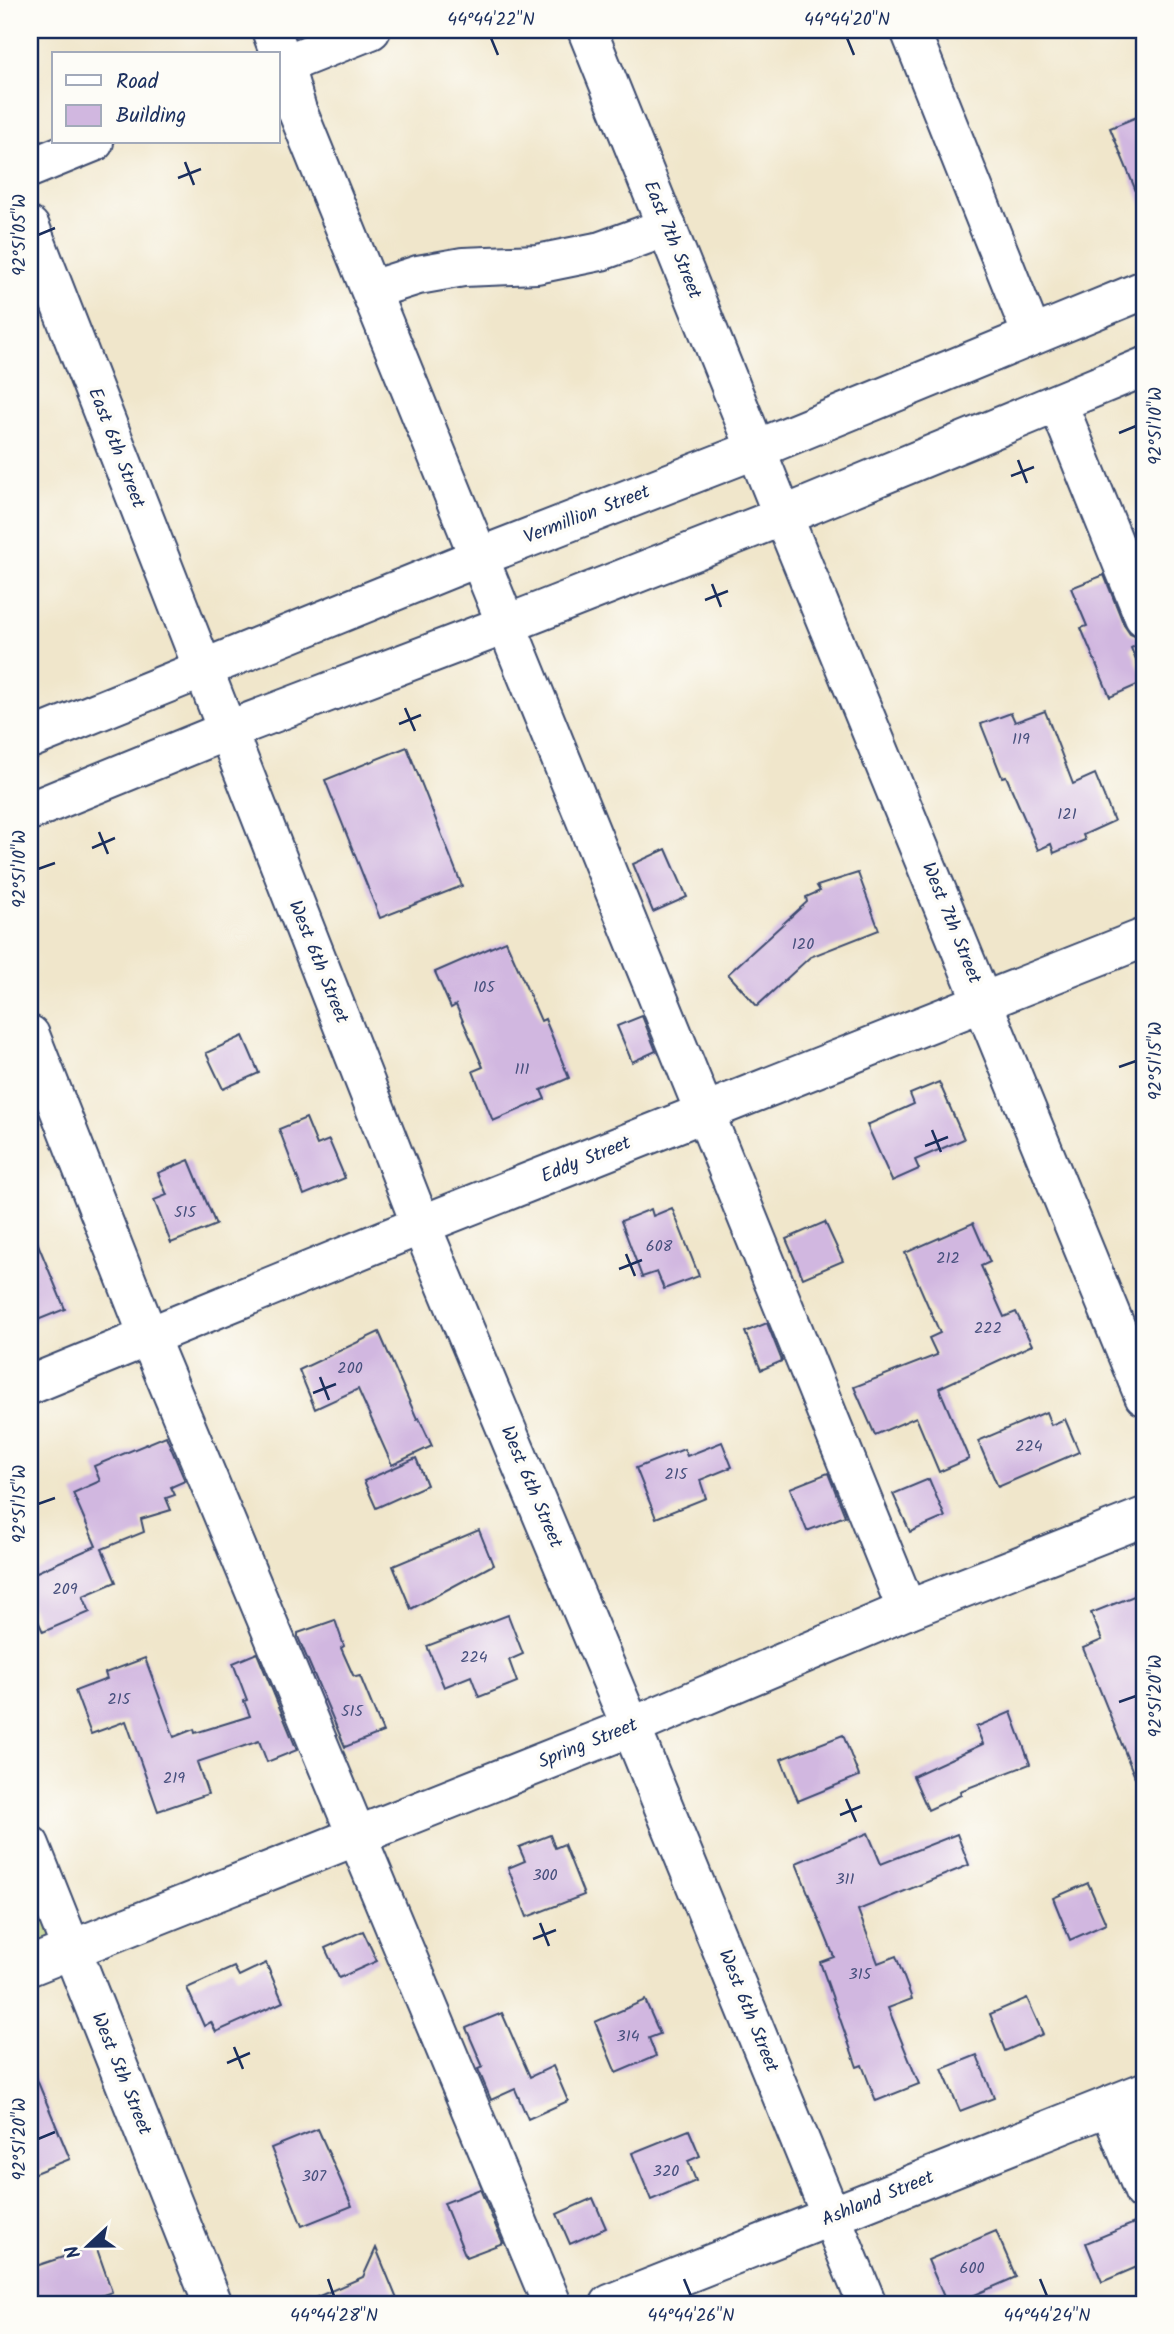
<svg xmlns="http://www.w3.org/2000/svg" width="1174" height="2334" viewBox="0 0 1174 2334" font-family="Kalam,sans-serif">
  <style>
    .green { fill: #a7c167; stroke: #617862; stroke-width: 2 }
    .building { fill: #d1b7e0 }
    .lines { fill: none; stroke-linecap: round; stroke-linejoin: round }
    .minor-casing { stroke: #3b4a6e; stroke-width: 42 }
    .highway-casing { stroke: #3b4a6e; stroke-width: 42 }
    .minor { stroke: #fff; stroke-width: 38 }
    .highway { stroke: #fff; stroke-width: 38 }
    .ticks { fill: none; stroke: #1b2f5e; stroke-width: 2.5 }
    .labels { text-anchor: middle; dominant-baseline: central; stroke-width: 7; stroke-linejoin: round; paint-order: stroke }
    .number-label { font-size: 16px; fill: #48517e }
    .street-label { font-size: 19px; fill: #1b2f5e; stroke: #fdfcf7 }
    .neatline { fill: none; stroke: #1b2f5e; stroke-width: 2.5 }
    .ticks-label { font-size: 18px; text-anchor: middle; fill: #1b2f5e }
  </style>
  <rect width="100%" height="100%" fill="#fdfcf7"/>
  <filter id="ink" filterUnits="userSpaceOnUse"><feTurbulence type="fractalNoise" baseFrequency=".0143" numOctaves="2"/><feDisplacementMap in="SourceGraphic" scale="14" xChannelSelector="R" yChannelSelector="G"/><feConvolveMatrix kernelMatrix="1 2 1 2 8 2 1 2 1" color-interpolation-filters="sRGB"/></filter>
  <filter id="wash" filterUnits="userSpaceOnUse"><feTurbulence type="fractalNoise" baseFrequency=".00686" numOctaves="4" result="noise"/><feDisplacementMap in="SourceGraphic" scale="28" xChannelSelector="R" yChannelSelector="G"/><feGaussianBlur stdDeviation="1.57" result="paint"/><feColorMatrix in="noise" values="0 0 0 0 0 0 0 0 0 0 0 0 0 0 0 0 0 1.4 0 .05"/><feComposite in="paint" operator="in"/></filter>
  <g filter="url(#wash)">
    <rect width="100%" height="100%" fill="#f0e6cb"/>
    <!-- green -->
    <path class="green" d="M30,1845L71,1948L30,1966Z"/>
    <g id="blocks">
      <!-- building -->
      <g class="building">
        <path d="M1144,114V208H1143L1110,128Z"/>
        <path d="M1104,575L1124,625L1130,634L1139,638L1141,643L1131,648L1144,680V682L1110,697L1081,628L1087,626L1071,588Z"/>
        <path d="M1045,711L1073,784L1095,774L1114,821L1083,835L1085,840L1054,853L1051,844L1038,850L1006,776L1002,777L981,724L1011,713L1015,722Z"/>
        <path d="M407,747L462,886L380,918L325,780Z"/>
        <path d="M666,849L687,897L653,912L633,864Z"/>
        <path d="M858,873L879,930L810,957L757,1006L728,974L807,902L806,897L820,891L817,886Z"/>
        <path d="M506,941L541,1021L545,1019L569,1078L541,1090L545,1099L493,1121L473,1071L483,1067L456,1005L451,1008L435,972Z"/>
        <path d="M642,1016L656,1051L632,1062L617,1026Z"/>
        <path d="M243,1036L259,1073L223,1089L206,1053Z"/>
        <path d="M939,1082L964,1139L915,1160L919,1169L892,1181L867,1125L914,1104L910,1094Z"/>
        <path d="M306,1118L317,1145L329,1140L345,1178L304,1195L279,1129Z"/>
        <path d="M189,1160L216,1225L171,1243L154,1200L167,1195L158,1173Z"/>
        <path d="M672,1208L699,1276L664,1289L657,1272L642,1277L621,1221L651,1209L653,1216Z"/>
        <path d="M825,1222L843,1261L803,1278L786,1239Z"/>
        <path d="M973,1223L990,1262L981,1266L1004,1317L1016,1312L1032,1345L939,1388L969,1459L939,1472L916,1417L875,1435L854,1387L937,1355L929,1338L940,1333L905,1253Z"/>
        <path d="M30,1225L65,1309L30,1323Z"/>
        <path d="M767,1323L782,1361L761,1370L745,1332Z"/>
        <path d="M379,1332L417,1419L419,1418L432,1446L392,1465L358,1389L315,1409L299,1370Z"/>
        <path d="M1046,1412L1051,1425L1065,1419L1079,1452L998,1487L978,1441Z"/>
        <path d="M166,1436L185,1481L171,1487L175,1495L166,1498L171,1510L141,1519L144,1532L102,1549L116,1582L83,1596L90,1612L43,1632L30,1603V1575L96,1546L73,1493L100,1481L94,1466Z"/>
        <path d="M722,1442L732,1467L700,1480L706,1498L656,1518L636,1468L684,1449L687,1456Z"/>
        <path d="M416,1458L427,1485L376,1508L364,1481Z"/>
        <path d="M828,1473L845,1516L807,1531L790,1488Z"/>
        <path d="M929,1479L945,1517L910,1532L893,1494Z"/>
        <path d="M479,1530L493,1565L411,1609L393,1566Z"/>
        <path d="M1144,1592V1797H1143L1083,1648L1102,1640L1091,1613Z"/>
        <path d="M508,1615L523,1654L509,1660L517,1682L479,1697L471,1676L444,1687L427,1646Z"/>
        <path d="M335,1620L344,1646L341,1648L353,1675L356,1677L360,1676L383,1732L345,1747L298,1637V1633Z"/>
        <path d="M257,1653L297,1750L267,1762L259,1741L197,1762L208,1794L158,1811L126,1721L91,1734L75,1691L107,1679L105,1673L145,1658L174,1737L194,1729L195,1733L250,1716L244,1701L247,1700L233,1663Z"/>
        <path d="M1011,1712L1030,1764L960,1791L961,1795L928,1810L913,1776L983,1744L976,1727Z"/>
        <path d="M843,1735L859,1776L798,1801L781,1759Z"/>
        <path d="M868,1833L881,1864L957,1834L969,1865L858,1910L878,1963L896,1956L912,1999L888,2008L919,2084L876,2101L862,2065L857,2067L820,1962L834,1957L796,1863Z"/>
        <path d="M550,1835L555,1848L564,1844L584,1895L527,1917L508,1868L525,1861L519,1847Z"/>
        <path d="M1088,1883L1106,1924L1070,1940L1053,1898Z"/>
        <path d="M363,1931L377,1961L339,1978L325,1948Z"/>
        <path d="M266,1963L283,2002L216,2032L211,2022L204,2026L187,1988L234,1967L239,1976Z"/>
        <path d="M1027,1998L1043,2034L1005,2051L990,2014Z"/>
        <path d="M645,2000L660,2034L649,2038L656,2056L616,2073L595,2022Z"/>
        <path d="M502,2013L530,2077L553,2066L568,2101L528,2119L515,2089L491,2100L478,2069L483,2067L466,2028Z"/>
        <path d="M977,2055L994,2098L960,2111L942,2069Z"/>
        <path d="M30,2063L70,2159L30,2175Z"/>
        <path d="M318,2129L352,2206L302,2226L271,2148Z"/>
        <path d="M689,2130L700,2156L688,2161L696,2181L651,2200L632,2153Z"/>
        <path d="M480,2189L503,2243L466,2257L444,2203Z"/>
        <path d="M593,2198L606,2228L570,2244L557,2214Z"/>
        <path d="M1144,2219V2264L1102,2282L1086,2243Z"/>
        <path d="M996,2231L1016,2277L954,2304H947L928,2260Z"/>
        <path d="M96,2246L112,2292L77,2304H30V2268Z"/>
        <path d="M376,2248L399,2304H301L363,2277Z"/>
      </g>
    </g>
  </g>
  <g filter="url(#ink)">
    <use href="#blocks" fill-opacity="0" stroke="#3b4a6e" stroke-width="2"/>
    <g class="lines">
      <defs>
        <g id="minor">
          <path d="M271,30L284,65L297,110L907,1610"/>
          <path d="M587,30L783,516L1144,1396"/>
          <path d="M910,30L1032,335"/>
          <path d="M278,67L371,30"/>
          <path d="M30,168L94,142"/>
          <path d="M30,227L421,1225L631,1727L867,2304"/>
          <path d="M371,290L418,275L463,267L537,264L601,251L667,227"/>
          <path d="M1058,404L1144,617"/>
          <path d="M30,1035L148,1335L552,2304"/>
          <path d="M30,1385L421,1225L1144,938"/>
          <path d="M30,1845L213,2304"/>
          <path d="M30,1966L631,1727L907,1610L1144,1517"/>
          <path d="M1109,2106L1144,2192"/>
          <path d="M610,2304L1144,2092"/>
        </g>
        <g id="highway">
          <path d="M30,739L479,557L757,449L1144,290"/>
          <path d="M30,811L226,731L505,625L783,516L1144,367"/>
        </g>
      </defs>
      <!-- minor casing -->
      <use href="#minor" class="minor-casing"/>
      <!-- highway casing -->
      <use href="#highway" class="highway-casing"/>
      <!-- minor -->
      <use href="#minor" class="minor"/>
      <!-- highway -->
      <use href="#highway" class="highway"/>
    </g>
  </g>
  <!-- ticks -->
  <path class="ticks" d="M491,38L498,55M847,38L854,55M185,162L194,185M178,178L201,169M38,235L55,228M1119,433L1136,426M1018,460L1027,483M1011,476L1034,467M712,584L721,607M705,600L728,591M405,708L415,731M399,724L421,715M99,832L108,854M92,848L115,838M38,869L55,863M1119,1067L1136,1061M932,1130L941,1152M925,1146L948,1137M626,1254L635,1276M619,1269L642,1260M320,1377L329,1400M313,1393L336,1384M38,1504L55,1498M1119,1702L1136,1696M846,1799L856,1822M840,1815L862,1806M540,1923L549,1946M533,1939L556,1930M234,2047L243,2069M227,2063L250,2053M38,2139L55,2132M328,2279L334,2296M684,2279L691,2296M1040,2279L1047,2296"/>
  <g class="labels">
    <!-- number labels -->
    <g class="number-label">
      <text x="1021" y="739">119</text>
      <text x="1067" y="814">121</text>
      <text x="803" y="944">120</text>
      <text x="484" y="987">105</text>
      <text x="522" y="1069">111</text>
      <text x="185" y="1212">515</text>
      <text x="659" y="1246">608</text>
      <text x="948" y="1258">212</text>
      <text x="988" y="1328">222</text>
      <text x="350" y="1368">200</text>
      <text x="1029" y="1446">224</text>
      <text x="676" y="1474">215</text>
      <text x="65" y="1589">209</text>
      <text x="474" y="1657">224</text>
      <text x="119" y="1699">215</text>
      <text x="352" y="1711">515</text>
      <text x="174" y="1778">219</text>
      <text x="545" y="1875">300</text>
      <text x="845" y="1879">311</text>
      <text x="860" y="1974">315</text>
      <text x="628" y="2036">314</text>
      <text x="666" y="2171">320</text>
      <text x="314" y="2176">307</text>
      <text x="972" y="2268">600</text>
    </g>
    <!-- street labels -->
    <g class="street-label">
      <text transform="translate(672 240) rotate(68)">East 7th Street</text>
      <text transform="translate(116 448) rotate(69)">East 6th Street</text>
      <text transform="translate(587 515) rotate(-21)">Vermillion Street</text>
      <text transform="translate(951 923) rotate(68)">West 7th Street</text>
      <text transform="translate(318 962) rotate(68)">West 6th Street</text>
      <text transform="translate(586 1160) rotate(-22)">Eddy Street</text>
      <text transform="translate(531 1487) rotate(67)">West 6th Street</text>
      <text transform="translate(588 1744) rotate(-22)">Spring Street</text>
      <text transform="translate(748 2011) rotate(68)">West 6th Street</text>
      <text transform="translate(121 2074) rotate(68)">West 5th Street</text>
      <text transform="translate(878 2199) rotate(-22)">Ashland Street</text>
    </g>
  </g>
  <!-- margin -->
  <rect width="1174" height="2334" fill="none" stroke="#fdfcf7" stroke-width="77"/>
  <!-- legend -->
  <rect x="52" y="52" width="228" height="91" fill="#fdfcf7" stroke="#a3aaba" stroke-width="2"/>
  <rect x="66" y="75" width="35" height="10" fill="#ffffff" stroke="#a3aaba" stroke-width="2"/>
  <text x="116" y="88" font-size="21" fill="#1b2f5e">Road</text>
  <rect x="66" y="105" width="35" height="21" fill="#d1b7e0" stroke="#a3aaba" stroke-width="2"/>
  <text x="116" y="122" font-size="21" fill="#1b2f5e">Building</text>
  <!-- north arrow -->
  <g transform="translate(88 2246) rotate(248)" stroke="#fdfcf7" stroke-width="5" paint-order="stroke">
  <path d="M0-5L12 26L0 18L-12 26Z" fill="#1b2f5e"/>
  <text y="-10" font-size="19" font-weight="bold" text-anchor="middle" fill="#1b2f5e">N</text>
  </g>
  <rect x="38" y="38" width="1098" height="2258" class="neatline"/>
  <g class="ticks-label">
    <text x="491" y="25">44°44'22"N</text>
    <text x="847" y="25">44°44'20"N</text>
    <text transform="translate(19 235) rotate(-90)" y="6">92°51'05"W</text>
    <text transform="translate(1155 426) rotate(-90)" y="6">92°51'10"W</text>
    <text transform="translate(19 869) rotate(-90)" y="6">92°51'10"W</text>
    <text transform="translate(1155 1061) rotate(-90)" y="6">92°51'15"W</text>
    <text transform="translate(19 1504) rotate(-90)" y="6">92°51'15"W</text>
    <text transform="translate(1155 1696) rotate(-90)" y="6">92°51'20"W</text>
    <text transform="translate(19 2139) rotate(-90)" y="6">92°51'20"W</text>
    <text x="334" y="2321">44°44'28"N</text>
    <text x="691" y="2321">44°44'26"N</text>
    <text x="1047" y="2321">44°44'24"N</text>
  </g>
</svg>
